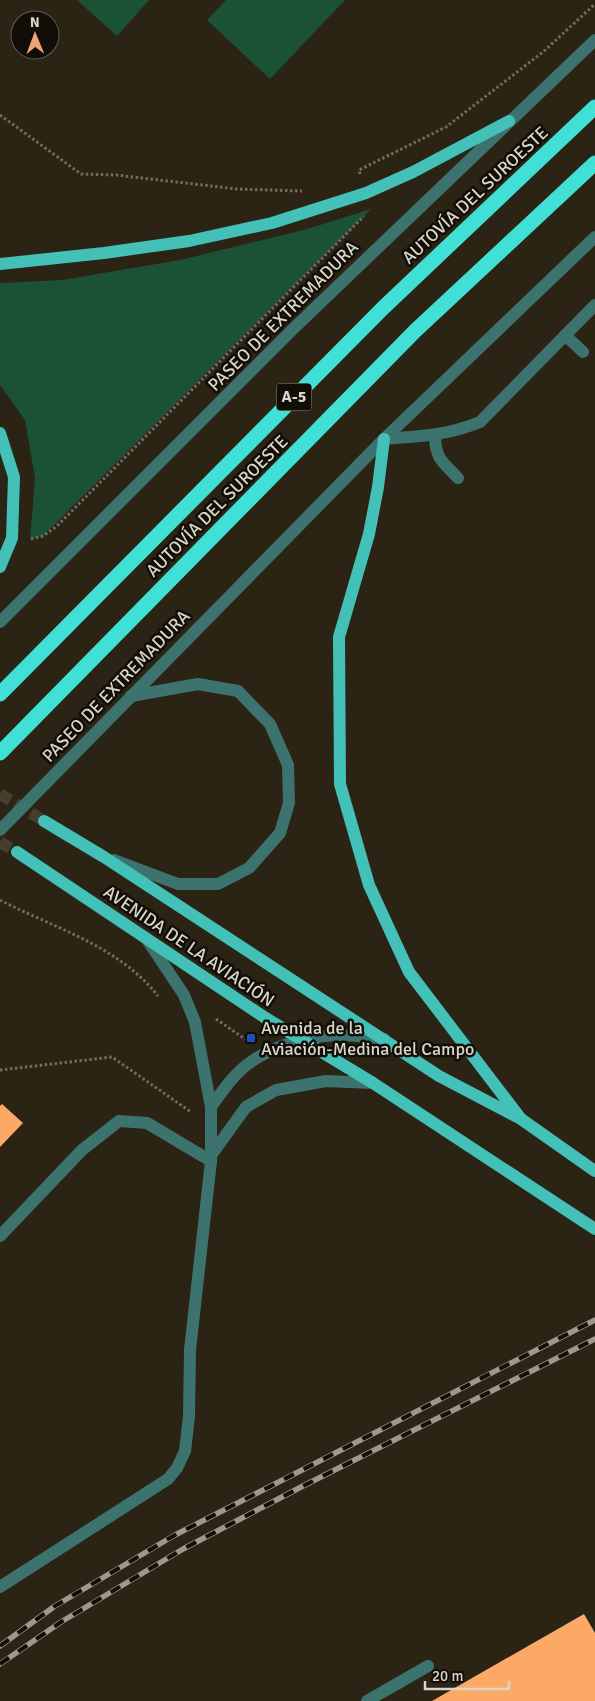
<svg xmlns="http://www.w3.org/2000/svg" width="595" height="1701" viewBox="0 0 595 1701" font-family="Signika,sans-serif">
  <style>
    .green { fill: #1b5236 }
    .building { fill: #fba964 }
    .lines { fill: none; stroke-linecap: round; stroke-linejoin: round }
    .major-tunnel { stroke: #453e2f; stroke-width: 12; stroke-dasharray: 12 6; stroke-linecap: butt }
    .path { stroke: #726b5e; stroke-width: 3; stroke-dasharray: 2.5 2.5; stroke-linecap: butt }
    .minor { stroke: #3d736f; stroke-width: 12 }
    .major { stroke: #43c1b9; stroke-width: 12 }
    .highway { stroke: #40e0d7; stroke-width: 15 }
    .rail-casing { stroke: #9e988c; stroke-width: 5.5 }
    .rail { stroke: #110d07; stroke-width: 4; stroke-dasharray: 11; stroke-linecap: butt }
    .transit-dot { fill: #1a4fb4; stroke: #110d07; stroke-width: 2 }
    .labels { text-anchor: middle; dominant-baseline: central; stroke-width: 5; stroke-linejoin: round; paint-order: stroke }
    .shield { fill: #110d07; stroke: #9e9990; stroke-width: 1 }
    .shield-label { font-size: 16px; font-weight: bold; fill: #dad5cb }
    .street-label { font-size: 18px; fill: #dad5cb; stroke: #110d07 }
    .poi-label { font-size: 18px; fill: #dad5cb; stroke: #110d07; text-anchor: start }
  </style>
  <rect width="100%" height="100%" fill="#2b2314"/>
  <!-- green -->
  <g class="green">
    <path d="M77,0H149L117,36Z"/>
    <path d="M226,0H345L270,79L207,20Z"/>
    <path d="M371,209L43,536L30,539L35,478L25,420L0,385V283L62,280L180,260L304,230Z"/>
  </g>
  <!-- building -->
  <g class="building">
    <path d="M2,1104L23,1123L0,1147V1106Z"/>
    <path d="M584,1614L595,1633V1701H432Z"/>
  </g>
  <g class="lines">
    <!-- major-tunnel -->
    <g class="major-tunnel">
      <path d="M0,794L44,821"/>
      <path d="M0,842L17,852"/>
    </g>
    <!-- path -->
    <g class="path">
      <path d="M0,115L81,174L116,175L237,189L302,191"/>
      <path d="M360,174L359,170L446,127L543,52L595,4"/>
      <path d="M31,539L43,536L57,526L364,216"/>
      <path d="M0,900C54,928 119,946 158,996"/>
      <path d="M216,1019L248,1041"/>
      <path d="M0,1070L112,1057L191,1112"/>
    </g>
    <!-- minor -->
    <g class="minor">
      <path d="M565,335L583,352"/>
      <path d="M435,435C435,459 443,462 458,478"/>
      <path d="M384,439C420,436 446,436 480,422L595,305"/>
      <path d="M0,622L293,329L595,40"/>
      <path d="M0,830L384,439L595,237"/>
      <path d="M114,860L178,884H218L249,868L280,833L289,803L288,765L270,724L238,691L198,684L131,696"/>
      <path d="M211,1107C222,1092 233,1075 248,1064C273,1045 312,1035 342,1035C356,1035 370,1038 384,1039"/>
      <path d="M212,1154L246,1107L276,1090L326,1081L373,1083"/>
      <path d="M0,1236L82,1150L119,1121L147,1123L211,1161"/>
      <path d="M0,1587L168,1479L177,1468L185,1451L189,1416L190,1350L211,1161V1107L195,1022L184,995L146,938"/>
      <path d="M367,1701L428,1666"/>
    </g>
    <!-- major -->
    <g class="major">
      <path d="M0,264L104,253L189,241L272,223L366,193L413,172L509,121"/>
      <path d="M0,433L14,477L12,538L0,567"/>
      <path d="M384,439L378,487L369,534L339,637L340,784L369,885L409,972L521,1119"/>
      <path d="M44,821L104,857L439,1076L521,1119L595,1171"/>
      <path d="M17,852L264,1017L373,1083L595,1229"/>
    </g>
    <!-- highway -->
    <g class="highway">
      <path d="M0,694L383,308L595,107"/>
      <path d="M0,753L415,331L595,163"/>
    </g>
    <defs>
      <g id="rail">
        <path d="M0,1646L55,1606L175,1535L595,1320"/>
        <path d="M0,1664L61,1622L183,1549L303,1486L595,1339"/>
      </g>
    </defs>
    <!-- rail casing -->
    <use href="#rail" class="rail-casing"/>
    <!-- rail -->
    <use href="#rail" class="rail"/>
  </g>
  <!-- markers -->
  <rect class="transit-dot" x="246" y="1033" width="10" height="10" rx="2.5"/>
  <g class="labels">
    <!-- shield labels -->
    <rect class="shield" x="276.5" y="383.5" width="35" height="27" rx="4"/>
    <g class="shield-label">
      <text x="294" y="397">A-5</text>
    </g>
    <!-- street labels -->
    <g class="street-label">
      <text transform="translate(475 195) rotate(-43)">AUTOVÍA DEL SUROESTE</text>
      <text transform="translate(283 316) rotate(-45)">PASEO DE EXTREMADURA</text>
      <text transform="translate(217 506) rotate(-45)">AUTOVÍA DEL SUROESTE</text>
      <text transform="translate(116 686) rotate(-46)">PASEO DE EXTREMADURA</text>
      <text transform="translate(189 946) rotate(34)">AVENIDA DE LA AVIACIÓN</text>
    </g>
    <!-- poi labels -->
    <g class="poi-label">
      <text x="261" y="1028">Avenida de la<tspan x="261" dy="21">Aviación-Medina del Campo</tspan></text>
    </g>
  </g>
  <!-- north arrow -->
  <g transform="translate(35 35) rotate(359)"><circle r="24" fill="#110d07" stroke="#615d55"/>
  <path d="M0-4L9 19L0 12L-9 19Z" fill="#efa377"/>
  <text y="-8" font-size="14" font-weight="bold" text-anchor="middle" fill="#dad5cb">N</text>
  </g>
  <!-- scale -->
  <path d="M425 1681v8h84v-8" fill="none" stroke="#dad5cb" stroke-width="2.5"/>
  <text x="432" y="1681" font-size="15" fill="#dad5cb" stroke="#110d07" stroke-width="4" paint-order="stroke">20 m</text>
</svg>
